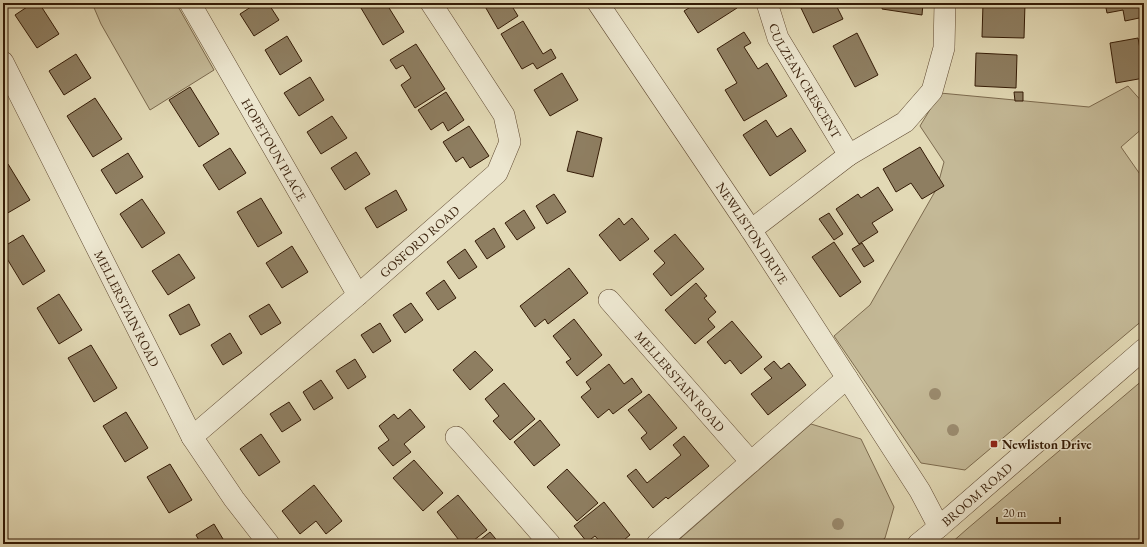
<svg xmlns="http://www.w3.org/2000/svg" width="1147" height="547" viewBox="0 0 1147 547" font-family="'EB Garamond',serif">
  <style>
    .green { fill: #c4b997; stroke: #7c6a4e }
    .building { fill: #8e7e61; stroke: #341b06 }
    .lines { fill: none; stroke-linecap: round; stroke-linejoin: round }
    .minor-casing { stroke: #604a32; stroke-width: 22 }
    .minor { stroke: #ece6cf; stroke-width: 21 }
    .tree { fill: #9a8a6d }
    .poi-dot { fill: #8f2418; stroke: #ece6cf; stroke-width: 1.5 }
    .labels { text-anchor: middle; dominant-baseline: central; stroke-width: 3; stroke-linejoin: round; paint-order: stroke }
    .street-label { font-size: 13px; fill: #341b06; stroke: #ece6cf }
    .poi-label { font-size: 13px; font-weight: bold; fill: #341b06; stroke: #ece6cf; text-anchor: start }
  </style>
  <rect width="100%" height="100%" fill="#e2d9b5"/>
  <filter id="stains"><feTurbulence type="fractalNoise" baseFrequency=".005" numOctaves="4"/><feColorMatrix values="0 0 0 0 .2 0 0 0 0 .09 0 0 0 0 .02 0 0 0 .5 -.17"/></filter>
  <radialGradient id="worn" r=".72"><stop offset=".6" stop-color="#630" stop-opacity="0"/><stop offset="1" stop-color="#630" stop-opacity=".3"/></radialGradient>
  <!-- green -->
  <g class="green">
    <path d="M92,3H176L214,70L150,110L101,24Z"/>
    <path d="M1128,86L1144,104V127L1121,147L1144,180V319L965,470L921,463L834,336L870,305L937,188L944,162L920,126L940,93L1089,107Z"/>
    <path d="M1144,379V544H950L967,529Z"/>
    <path d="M811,424L861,439L894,507L885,538L878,544H674Z"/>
  </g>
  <!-- building -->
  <g class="building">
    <path d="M33,3H39L59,34L37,48L15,15Z"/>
    <path d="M257,3H268L279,20L254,36L240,14Z"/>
    <path d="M358,3H386L404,32L383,45Z"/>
    <path d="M483,3H510L518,16L498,29Z"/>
    <path d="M697,3H734L737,8L698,33L684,11Z"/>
    <path d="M808,3H835L843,19L813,33L801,8L809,4Z"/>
    <path d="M883,3H923L922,15L882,9Z"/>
    <path d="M983,3H1025L1024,38L982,37Z"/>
    <path d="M1105,3H1143L1144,17L1125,21L1123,10L1107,13Z"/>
    <path d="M1144,20V38H1143L1141,21Z"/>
    <path d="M523,21L543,54L551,49L556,58L537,69L533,63L522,69L501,34Z"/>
    <path d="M744,32L751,43L744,47L758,69L767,63L787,96L744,121L725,90L737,83L717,49Z"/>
    <path d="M857,33L878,75L855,87L833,46Z"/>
    <path d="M287,36L302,61L280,75L265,50Z"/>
    <path d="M1138,38L1144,71V78L1116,83L1110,43Z"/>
    <path d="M416,44L445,89L415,108L401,85L411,78L403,65L396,69L390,60Z"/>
    <path d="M976,53L1017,55L1016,88L975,86Z"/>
    <path d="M76,54L91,78L64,95L49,71Z"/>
    <path d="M562,73L578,100L550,116L534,90Z"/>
    <path d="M310,77L324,100L299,116L284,93Z"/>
    <path d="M190,87L219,134L199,147L169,100Z"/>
    <path d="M446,92L464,120L448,131L443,122L431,130L418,110Z"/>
    <path d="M1014,92H1023V101H1015Z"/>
    <path d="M95,98L122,139L93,157L67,116Z"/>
    <path d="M332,116L347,138L321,154L307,132Z"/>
    <path d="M766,120L777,137L791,128L806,151L770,176L743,135Z"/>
    <path d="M469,126L489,156L470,168L463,157L456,162L443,142Z"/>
    <path d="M577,131L602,138L593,177L567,171Z"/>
    <path d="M920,147L944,186L922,199L911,183L896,192L883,169Z"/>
    <path d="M230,148L246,173L219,190L203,165Z"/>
    <path d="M356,152L370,174L345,190L331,168Z"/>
    <path d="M128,153L143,177L116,194L101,170Z"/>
    <path d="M8,164L30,200L6,214L3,208V167Z"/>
    <path d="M878,187L893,210L872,223L878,232L859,244L836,209L858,194L861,198Z"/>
    <path d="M396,190L407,210L377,228L365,208Z"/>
    <path d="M554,194L566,212L547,224L536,206Z"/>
    <path d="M261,198L282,233L258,247L237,212Z"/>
    <path d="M142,199L165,233L142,248L120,214Z"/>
    <path d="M524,210L535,228L517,240L505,223Z"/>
    <path d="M829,213L843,234L834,240L819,219Z"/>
    <path d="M619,218L624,225L632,218L649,239L620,261L599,235Z"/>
    <path d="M494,228L505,247L487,259L475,241Z"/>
    <path d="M675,234L704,269L671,296L653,274L665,263L654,251Z"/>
    <path d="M23,235L45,271L23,285L3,252V247Z"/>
    <path d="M834,242L861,282L840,297L812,257Z"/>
    <path d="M862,243L874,261L864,267L852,249Z"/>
    <path d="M292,246L308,272L282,288L266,263Z"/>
    <path d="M465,249L477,267L459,279L447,262Z"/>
    <path d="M179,254L195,278L168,295L152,271Z"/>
    <path d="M569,268L588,293L548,324L545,319L535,327L520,306Z"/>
    <path d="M444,280L456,298L438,310L426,293Z"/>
    <path d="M696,283L707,296L704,298L716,312L708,319L715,327L695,344L665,310Z"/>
    <path d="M59,294L82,330L59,344L37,308Z"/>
    <path d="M411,303L423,320L405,333L393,315Z"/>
    <path d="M189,304L200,325L180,335L169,315Z"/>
    <path d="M269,304L281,323L261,335L249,316Z"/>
    <path d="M574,319L602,355L577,376L566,362L571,359L553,336Z"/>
    <path d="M732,321L762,357L741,374L730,360L725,364L707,342Z"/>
    <path d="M380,323L391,341L373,353L361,335Z"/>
    <path d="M230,333L242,353L223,365L211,345Z"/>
    <path d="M91,345L117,388L94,402L68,358Z"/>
    <path d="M475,351L493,370L470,390L453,370Z"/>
    <path d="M355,359L366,377L348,389L336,371Z"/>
    <path d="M774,361L781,369L789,363L806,385L768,415L751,394L772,378L764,369Z"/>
    <path d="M609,364L624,384L632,378L642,392L613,414L609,409L598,418L581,397L591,389L586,382Z"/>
    <path d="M321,380L333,398L314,410L303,392Z"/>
    <path d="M504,383L535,419L510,440L493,421L499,416L485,399Z"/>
    <path d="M649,394L677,428L650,450L641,438L647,433L628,410Z"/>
    <path d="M289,402L301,420L282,432L270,414Z"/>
    <path d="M410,409L425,427L404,444L411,452L393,466L378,448L389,440L379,426L394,414L398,419Z"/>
    <path d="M126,412L148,448L125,462L103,426Z"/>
    <path d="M540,420L560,445L534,466L514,442Z"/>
    <path d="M261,434L280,462L259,476L240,449Z"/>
    <path d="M684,436L709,466L668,499L666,497L653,508L627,476L636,469L647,483L681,455L673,445Z"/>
    <path d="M414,460L443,493L423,511L393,478Z"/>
    <path d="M170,464L192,500L169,513L147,477Z"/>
    <path d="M567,469L598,503L577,521L547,487Z"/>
    <path d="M314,485L342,521L326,534L316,521L300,534L282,511Z"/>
    <path d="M458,495L487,530L469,544H462L437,512Z"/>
    <path d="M604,502L630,535L619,544H602L595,536L587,542L574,526Z"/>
    <path d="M214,524L226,544H201L196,535Z"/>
    <path d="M490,532L500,544H475Z"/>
  </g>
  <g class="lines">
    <defs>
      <g id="minor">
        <path id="s1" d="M190,3L358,295"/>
        <path id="s2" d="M598,3L751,230L847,378L920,491L939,527"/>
        <path id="s3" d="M767,3L778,38L849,155"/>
        <path id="s4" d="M3,62L192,437L234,499L269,544"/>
        <path d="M751,230L849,155L905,122L932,91L944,48L945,3"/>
        <path id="s5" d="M609,300L751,462"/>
        <path id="s6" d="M192,437L358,295L497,173L510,142L504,115L431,3"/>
        <path d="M456,437L550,544"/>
        <path d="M657,544L847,378"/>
        <path id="s7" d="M918,544L939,527L1144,349"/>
      </g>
    </defs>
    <!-- minor casing -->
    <use href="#minor" class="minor-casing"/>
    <!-- minor -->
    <use href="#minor" class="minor"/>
  </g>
  <!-- trees -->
  <g class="tree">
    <circle cx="935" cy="394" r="6"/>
    <circle cx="953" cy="430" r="6"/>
    <circle cx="838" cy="524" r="6"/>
  </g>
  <!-- markers -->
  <rect class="poi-dot" x="990" y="440" width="8" height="8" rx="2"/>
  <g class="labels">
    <!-- street labels -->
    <g class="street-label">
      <text stroke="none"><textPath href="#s3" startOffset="87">CULZEAN CRESCENT</textPath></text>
      <text stroke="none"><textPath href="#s1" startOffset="169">HOPETOUN PLACE</textPath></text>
      <text stroke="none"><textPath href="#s2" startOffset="277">NEWLISTON DRIVE</textPath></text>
      <text stroke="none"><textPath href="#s6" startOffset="300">GOSFORD ROAD</textPath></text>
      <text stroke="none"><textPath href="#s4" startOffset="276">MELLERSTAIN ROAD</textPath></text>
      <text stroke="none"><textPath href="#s5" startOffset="108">MELLERSTAIN ROAD</textPath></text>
      <text stroke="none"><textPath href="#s7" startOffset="77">BROOM ROAD</textPath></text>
    </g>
    <!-- poi labels -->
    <g class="poi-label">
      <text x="1002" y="444">Newliston Drive</text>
    </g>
  </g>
  <!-- margin -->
  <rect width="1147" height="547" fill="none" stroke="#e2d9b5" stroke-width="16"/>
  <rect x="4" y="4" width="1139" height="539" fill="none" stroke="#341b06" stroke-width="2"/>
  <rect x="8" y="8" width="1131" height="531" fill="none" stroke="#341b06"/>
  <!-- scale -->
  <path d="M997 517v6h63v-6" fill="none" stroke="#341b06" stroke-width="2"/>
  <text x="1003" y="517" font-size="12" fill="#341b06" stroke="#ece6cf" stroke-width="3" paint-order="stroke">20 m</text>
  <rect width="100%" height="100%" filter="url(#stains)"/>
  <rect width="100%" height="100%" fill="url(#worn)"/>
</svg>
